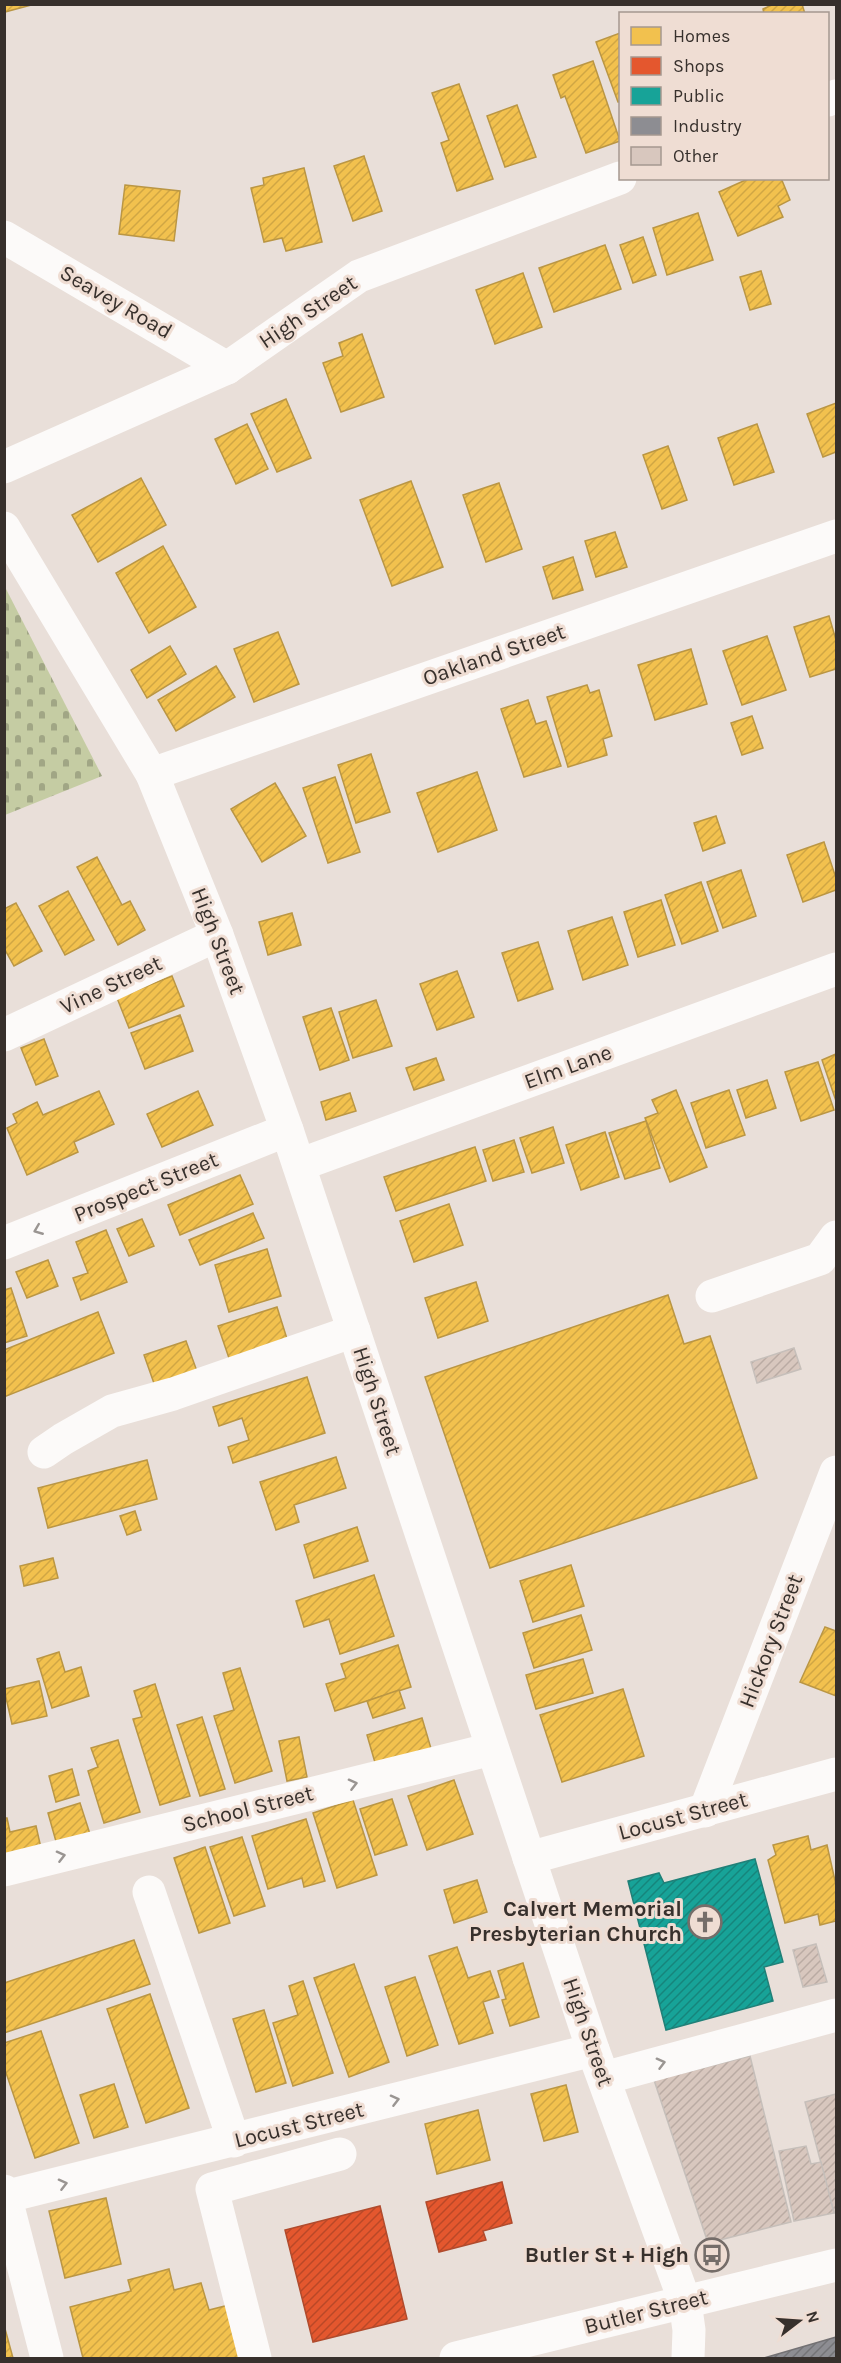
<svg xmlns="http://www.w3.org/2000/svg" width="841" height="2363" viewBox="0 0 841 2363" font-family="Karla,sans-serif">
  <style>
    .cemetery { fill: url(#cemetery-stones) }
    .homes { fill: url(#homes-hatch); stroke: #ba9644; stroke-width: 1.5 }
    .shops { fill: url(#shops-hatch); stroke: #b04b2d; stroke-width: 1.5 }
    .public { fill: url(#public-hatch); stroke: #218078; stroke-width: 1.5 }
    .industry { fill: url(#industry-hatch); stroke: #737173; stroke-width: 1.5 }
    .building { fill: url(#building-hatch); stroke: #c6bfba; stroke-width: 1.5 }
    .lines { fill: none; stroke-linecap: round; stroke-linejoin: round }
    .minor { stroke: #fcfaf9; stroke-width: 33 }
    .oneway { stroke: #9a9592 }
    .labels { text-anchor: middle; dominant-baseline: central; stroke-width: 6; stroke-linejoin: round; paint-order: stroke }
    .street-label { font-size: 22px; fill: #37302c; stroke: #efddd3 }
    .poi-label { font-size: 22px; font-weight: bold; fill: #37302c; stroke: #efddd3; text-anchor: end }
  </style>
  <defs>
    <pattern id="cemetery-stones" width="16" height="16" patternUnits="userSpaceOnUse" patternTransform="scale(1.5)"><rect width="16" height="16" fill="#c5cca3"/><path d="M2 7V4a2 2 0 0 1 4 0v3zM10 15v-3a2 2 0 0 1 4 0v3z" fill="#a1a685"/></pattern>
    <pattern id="homes-hatch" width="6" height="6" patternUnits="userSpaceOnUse" patternTransform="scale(1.5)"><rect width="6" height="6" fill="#f2c14e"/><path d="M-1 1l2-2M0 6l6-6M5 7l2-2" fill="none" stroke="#d0a644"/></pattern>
    <pattern id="shops-hatch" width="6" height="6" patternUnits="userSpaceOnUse" patternTransform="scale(1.5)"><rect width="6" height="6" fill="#e4572e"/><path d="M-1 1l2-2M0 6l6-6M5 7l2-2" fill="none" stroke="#ba4827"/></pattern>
    <pattern id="public-hatch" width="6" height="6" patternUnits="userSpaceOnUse" patternTransform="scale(1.5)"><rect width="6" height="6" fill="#17a398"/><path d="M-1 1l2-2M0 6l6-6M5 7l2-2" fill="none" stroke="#16857c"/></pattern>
    <pattern id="industry-hatch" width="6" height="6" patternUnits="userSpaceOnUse" patternTransform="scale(1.5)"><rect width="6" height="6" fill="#8d8d92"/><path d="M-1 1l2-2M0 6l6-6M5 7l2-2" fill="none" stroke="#747477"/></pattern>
    <pattern id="building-hatch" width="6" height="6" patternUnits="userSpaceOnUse" patternTransform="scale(1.5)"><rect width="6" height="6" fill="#d8c7be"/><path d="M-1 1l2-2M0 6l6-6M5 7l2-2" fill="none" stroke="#baaba3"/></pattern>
  </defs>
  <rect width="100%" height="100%" fill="#e9dfd9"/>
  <!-- cemetery -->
  <path class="cemetery" d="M5,587L102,776L5,815H4Z"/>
  <!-- homes -->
  <g class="homes">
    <path d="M4,4H35L5,12Z"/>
    <path d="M802,4L805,14H764L763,9L774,4Z"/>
    <path d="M620,33V102H618L596,42Z"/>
    <path d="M593,61L620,141L586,153L565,96L561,98L553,75Z"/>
    <path d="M459,84L493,179L457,191L441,143L449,140L432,93Z"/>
    <path d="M517,105L536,157L505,167L487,116Z"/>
    <path d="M364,156L382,211L353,221L334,166Z"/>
    <path d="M304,168L322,242L286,251L282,238L264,242L251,188L264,185L263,178Z"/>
    <path d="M750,178H781L790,200L778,206L783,217L738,236L719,192Z"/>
    <path d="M125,185L180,191L174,241L119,234Z"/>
    <path d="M698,213L713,260L667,275L653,228Z"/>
    <path d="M643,237L656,275L633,283L620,245Z"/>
    <path d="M605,245L621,289L554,312L539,268Z"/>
    <path d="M761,271L771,304L750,310L740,277Z"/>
    <path d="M523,273L542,327L495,344L476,290Z"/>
    <path d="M362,334L384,397L341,412L323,363L343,356L339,343Z"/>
    <path d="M286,399L311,458L277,472L251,414Z"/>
    <path d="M836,403V452L823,457L807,414Z"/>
    <path d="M247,424L268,469L236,484L215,439Z"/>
    <path d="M757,424L774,472L734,485L718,438Z"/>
    <path d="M668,446L687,500L662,509L643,455Z"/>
    <path d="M141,478L166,525L98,562L72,515Z"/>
    <path d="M411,481L443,567L392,586L360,500Z"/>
    <path d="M499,483L522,549L486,562L463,495Z"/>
    <path d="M615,532L627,567L596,577L585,541Z"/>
    <path d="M163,546L196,607L149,633L116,573Z"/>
    <path d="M573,557L583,590L553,599L543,567Z"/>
    <path d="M829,616L836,640V669L810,677L794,627Z"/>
    <path d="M278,632L299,684L254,702L234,649Z"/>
    <path d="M767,636L786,690L742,705L723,651Z"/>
    <path d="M170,646L186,674L147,698L131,670Z"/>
    <path d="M691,649L707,704L655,720L638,665Z"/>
    <path d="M216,666L235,697L176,731L158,700Z"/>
    <path d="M587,685L590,693L599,690L612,736L603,739L607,755L568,767L547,697Z"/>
    <path d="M528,700L536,724L546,721L561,766L524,777L501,709Z"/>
    <path d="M752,716L763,748L742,755L731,723Z"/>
    <path d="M371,754L390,812L356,823L338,765Z"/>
    <path d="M477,772L497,830L438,852L417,793Z"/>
    <path d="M335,777L360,852L328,863L303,788Z"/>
    <path d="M275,783L306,836L262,862L231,809Z"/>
    <path d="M716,816L725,843L703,851L694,823Z"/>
    <path d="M824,842L836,878V890L803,902L787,855Z"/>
    <path d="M97,857L122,905L130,901L145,930L118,945L77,867Z"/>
    <path d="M741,870L756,916L723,928L707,882Z"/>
    <path d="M701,882L718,931L682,944L665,895Z"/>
    <path d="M68,891L94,940L65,955L39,906Z"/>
    <path d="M661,900L675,945L638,957L624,912Z"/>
    <path d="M16,903L42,951L14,966L4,948V909Z"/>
    <path d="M292,913L301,945L268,955L259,922Z"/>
    <path d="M612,917L628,965L583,980L568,931Z"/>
    <path d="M538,942L553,989L518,1001L502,953Z"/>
    <path d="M457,971L474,1017L437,1030L420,984Z"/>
    <path d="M172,976L184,1006L129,1028L117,998Z"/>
    <path d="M376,1000L392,1046L353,1058L339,1012Z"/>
    <path d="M331,1008L349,1060L320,1070L303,1017Z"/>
    <path d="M180,1015L193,1051L145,1069L131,1033Z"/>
    <path d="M44,1039L58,1076L36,1085L21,1048Z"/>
    <path d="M836,1054V1101L822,1060Z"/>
    <path d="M436,1058L444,1080L414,1090L406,1068Z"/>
    <path d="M818,1062L834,1110L801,1121L785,1072Z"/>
    <path d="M767,1080L776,1108L746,1118L737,1090Z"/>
    <path d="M676,1090L707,1167L670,1182L645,1118L658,1113L652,1100Z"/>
    <path d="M729,1090L745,1135L706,1148L691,1103Z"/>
    <path d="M99,1091L114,1124L74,1142L78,1152L27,1175L7,1128L17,1123L13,1114L37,1102L43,1115Z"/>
    <path d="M198,1091L213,1125L162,1147L147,1114Z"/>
    <path d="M350,1093L356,1111L326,1120L321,1102Z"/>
    <path d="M646,1121L660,1168L625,1179L609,1133Z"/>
    <path d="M553,1127L564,1163L532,1173L520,1138Z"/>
    <path d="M605,1132L619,1177L581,1190L566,1145Z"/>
    <path d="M514,1140L524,1172L493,1181L483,1150Z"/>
    <path d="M475,1147L486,1181L396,1211L384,1177Z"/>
    <path d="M240,1175L253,1204L180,1235L168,1205Z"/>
    <path d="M449,1204L463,1245L414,1262L400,1221Z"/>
    <path d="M253,1213L264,1238L200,1265L189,1240Z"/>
    <path d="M142,1219L154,1246L129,1256L117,1229Z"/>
    <path d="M106,1230L127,1282L81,1300L73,1278L88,1273L76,1242Z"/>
    <path d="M267,1249L281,1296L229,1312L215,1265Z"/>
    <path d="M48,1260L58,1286L27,1298L16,1272Z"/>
    <path d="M476,1282L488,1321L438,1338L425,1298Z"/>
    <path d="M11,1288L27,1336L4,1343V1290Z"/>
    <path d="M668,1295L684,1344L710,1336L757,1478L490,1568L425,1377Z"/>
    <path d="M277,1307L288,1342L230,1361L218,1326Z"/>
    <path d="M98,1312L114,1353L4,1397V1350Z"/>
    <path d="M186,1341L198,1374L156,1389L144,1355Z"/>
    <path d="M307,1377L325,1433L233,1463L228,1447L249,1440L242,1418L219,1426L213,1407Z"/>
    <path d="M336,1457L346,1488L294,1505L299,1522L276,1530L260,1482Z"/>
    <path d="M147,1460L157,1499L48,1528L38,1488Z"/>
    <path d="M135,1511L141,1530L127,1535L120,1516Z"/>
    <path d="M357,1527L368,1561L314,1578L304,1545Z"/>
    <path d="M53,1558L58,1578L24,1586L20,1566Z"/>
    <path d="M571,1565L584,1606L533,1622L520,1581Z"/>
    <path d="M374,1575L394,1636L340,1654L329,1619L304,1627L296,1601Z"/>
    <path d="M581,1615L592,1650L534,1668L523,1633Z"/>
    <path d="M825,1627L836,1631V1696L800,1682Z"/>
    <path d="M398,1645L411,1687L335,1711L326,1684L346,1678L341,1664Z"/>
    <path d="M59,1652L65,1672L81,1667L89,1696L52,1708L37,1659Z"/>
    <path d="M583,1659L593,1693L536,1709L526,1675Z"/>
    <path d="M240,1668L272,1771L235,1783L214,1716L234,1710L223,1673Z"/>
    <path d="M39,1681L47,1716L12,1724L4,1689Z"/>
    <path d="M155,1684L190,1796L160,1805L133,1719L142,1717L134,1691Z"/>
    <path d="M623,1689L644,1756L562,1782L540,1715Z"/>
    <path d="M399,1690L405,1708L373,1718L367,1701Z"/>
    <path d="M202,1717L225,1789L200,1796L177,1725Z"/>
    <path d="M422,1718L432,1752L376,1766L367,1735Z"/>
    <path d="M299,1737L307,1777L287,1781L279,1741Z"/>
    <path d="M118,1740L140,1812L104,1823L88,1771L98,1767L91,1748Z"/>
    <path d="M72,1769L79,1795L56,1802L49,1776Z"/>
    <path d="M454,1780L473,1834L427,1850L408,1796Z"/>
    <path d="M392,1799L407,1845L375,1855L360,1809Z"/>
    <path d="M353,1800L377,1875L337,1888L313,1813Z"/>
    <path d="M80,1803L90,1834L57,1845L48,1813Z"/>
    <path d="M4,1818H7L10,1832L36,1826L41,1848L4,1856Z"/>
    <path d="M306,1819L325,1881L304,1887L302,1878L268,1889L252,1836Z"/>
    <path d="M808,1836L811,1850L827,1845L836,1885V1921L820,1925L818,1914L785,1923L768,1860L776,1855L773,1845Z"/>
    <path d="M242,1837L265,1906L234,1916L210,1847Z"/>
    <path d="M205,1847L230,1923L199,1933L174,1858Z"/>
    <path d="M477,1880L487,1912L454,1923L444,1890Z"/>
    <path d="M134,1940L150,1984L4,2033V1983Z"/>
    <path d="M457,1947L468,1978L490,1971L499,1997L483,2002L493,2033L459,2044L429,1956Z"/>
    <path d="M523,1963L539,2017L510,2026L502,2000L506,1999L498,1971Z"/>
    <path d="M354,1964L389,2062L349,2077L314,1978Z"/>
    <path d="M415,1977L438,2045L407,2056L385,1987Z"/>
    <path d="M303,1981L333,2073L293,2086L273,2023L298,2015L289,1986Z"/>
    <path d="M150,1994L189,2108L146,2123L107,2009Z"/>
    <path d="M264,2010L286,2083L256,2092L233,2019Z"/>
    <path d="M41,2031L79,2143L35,2158L4,2067V2043Z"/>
    <path d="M114,2084L128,2127L94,2138L80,2095Z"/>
    <path d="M566,2085L578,2132L544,2141L531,2094Z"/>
    <path d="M478,2110L490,2160L437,2174L425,2124Z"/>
    <path d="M106,2198L121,2264L65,2278L49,2211Z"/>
    <path d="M169,2269L174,2290L201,2283L209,2310L229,2305L242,2358H83L70,2307L131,2291L128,2280Z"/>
    <path d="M4,2325L13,2358H4Z"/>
  </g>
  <!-- shops -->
  <g class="shops">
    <path d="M502,2182L512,2223L483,2231L486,2240L439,2252L426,2202Z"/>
    <path d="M380,2206L407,2319L313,2342L285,2230Z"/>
  </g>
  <!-- public -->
  <path class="public" d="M755,1859L783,1962L764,1967L773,2001L666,2030L628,1881L659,1873L664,1883Z"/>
  <!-- industry -->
  <path class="industry" d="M836,2337V2358H764Z"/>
  <!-- building -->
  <g class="building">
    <path d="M794,1348L801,1369L757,1383L751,1362Z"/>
    <path d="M816,1944L827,1982L803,1987L793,1950Z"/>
    <path d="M750,2056L791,2222L708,2243L654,2080Z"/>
    <path d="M836,2094V2212L834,2213L805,2102Z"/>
    <path d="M806,2146L811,2164L821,2162L834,2213L794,2221L779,2151Z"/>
  </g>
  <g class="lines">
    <!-- minor -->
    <g class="minor">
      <path d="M828,100L836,96"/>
      <path d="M4,237L227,368"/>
      <path d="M4,467L227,368L359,276L620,178"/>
      <path d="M4,528L152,774L217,935L287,1130L593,2050L685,2302L689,2330L688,2358"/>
      <path d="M152,774L836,536"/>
      <path d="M4,1035L217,935"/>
      <path d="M299,1165L836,969"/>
      <path d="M4,1243L287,1130"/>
      <path d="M712,1296L820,1259L836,1237"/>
      <path d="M44,1452L63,1439L112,1411L173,1394L354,1331"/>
      <path d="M705,1811L836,1472"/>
      <path d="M529,1858L836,1774"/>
      <path d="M4,1870L492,1749"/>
      <path d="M149,1892L234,2141"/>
      <path d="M604,2078L836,2015"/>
      <path d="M4,2191L47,2358"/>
      <path d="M4,2197L593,2050"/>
      <path d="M255,2358L212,2189L340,2154"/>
      <path d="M456,2358L836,2265"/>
    </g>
  </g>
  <!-- one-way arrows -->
  <defs><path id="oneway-chevron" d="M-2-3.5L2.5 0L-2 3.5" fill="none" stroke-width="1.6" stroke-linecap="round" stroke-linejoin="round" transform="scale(1.5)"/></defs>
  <g class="oneway">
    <use href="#oneway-chevron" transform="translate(38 1230) rotate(158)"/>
    <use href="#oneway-chevron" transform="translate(353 1784) rotate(-14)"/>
    <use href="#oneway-chevron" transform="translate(61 1856) rotate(-14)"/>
    <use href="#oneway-chevron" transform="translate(661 2063) rotate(-15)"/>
    <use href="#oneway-chevron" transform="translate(395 2100) rotate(-14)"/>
    <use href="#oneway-chevron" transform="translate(63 2184) rotate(-14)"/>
  </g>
  <!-- icons -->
  <defs>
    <symbol id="church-ring" viewBox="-11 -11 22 22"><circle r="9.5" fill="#efddd3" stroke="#756d69" stroke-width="1.5"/><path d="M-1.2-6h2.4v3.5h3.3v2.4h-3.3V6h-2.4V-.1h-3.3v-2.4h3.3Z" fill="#756d69"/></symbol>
    <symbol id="bus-ring" viewBox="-11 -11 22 22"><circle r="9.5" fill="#efddd3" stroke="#756d69" stroke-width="1.5"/><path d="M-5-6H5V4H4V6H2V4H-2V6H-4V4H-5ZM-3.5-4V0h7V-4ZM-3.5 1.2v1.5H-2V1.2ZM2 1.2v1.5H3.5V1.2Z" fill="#756d69"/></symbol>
  </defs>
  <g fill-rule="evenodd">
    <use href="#church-ring" x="686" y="1903" width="38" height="38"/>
    <use href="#bus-ring" x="693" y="2236" width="38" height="38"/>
  </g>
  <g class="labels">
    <!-- street labels -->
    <g class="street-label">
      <text transform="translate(116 302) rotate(30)">Seavey Road</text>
      <text transform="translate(308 312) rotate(-34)">High Street</text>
      <text transform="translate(494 655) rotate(-19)">Oakland Street</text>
      <text transform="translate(218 941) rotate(69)">High Street</text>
      <text transform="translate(111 985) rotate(-25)">Vine Street</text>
      <text transform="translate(568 1067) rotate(-20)">Elm Lane</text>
      <text transform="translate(146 1187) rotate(-22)">Prospect Street</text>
      <text transform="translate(377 1401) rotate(72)">High Street</text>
      <text transform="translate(771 1641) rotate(-69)">Hickory Street</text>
      <text transform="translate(248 1809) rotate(-14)">School Street</text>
      <text transform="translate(683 1816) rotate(-15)">Locust Street</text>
      <text transform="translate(588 2032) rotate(71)">High Street</text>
      <text transform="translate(299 2125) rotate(-14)">Locust Street</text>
      <text transform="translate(646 2312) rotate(-14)">Butler Street</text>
    </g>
    <!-- poi labels -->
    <g class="poi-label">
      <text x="682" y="1909">Calvert Memorial<tspan x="682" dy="25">Presbyterian Church</tspan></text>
      <text x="689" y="2255">Butler St + High</text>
    </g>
  </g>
  <!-- border -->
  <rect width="841" height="2363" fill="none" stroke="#37302c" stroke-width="12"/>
  <!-- legend -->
  <rect x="619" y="12" width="210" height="168" fill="#efddd3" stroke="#a59890" stroke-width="1.5"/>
  <rect x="631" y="27" width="30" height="18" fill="#f2c14e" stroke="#a59890" stroke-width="1.5"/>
  <text x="673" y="42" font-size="18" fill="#37302c">Homes</text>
  <rect x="631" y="57" width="30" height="18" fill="#e4572e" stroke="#a59890" stroke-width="1.5"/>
  <text x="673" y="72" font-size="18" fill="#37302c">Shops</text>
  <rect x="631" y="87" width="30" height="18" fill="#17a398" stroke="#a59890" stroke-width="1.5"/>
  <text x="673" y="102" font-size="18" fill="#37302c">Public</text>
  <rect x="631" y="117" width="30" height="18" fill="#8d8d92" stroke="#a59890" stroke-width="1.5"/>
  <text x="673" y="132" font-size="18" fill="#37302c">Industry</text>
  <rect x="631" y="147" width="30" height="18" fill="#d8c7be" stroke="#a59890" stroke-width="1.5"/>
  <text x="673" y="162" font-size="18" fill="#37302c">Other</text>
  <!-- north arrow -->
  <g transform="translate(799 2321) rotate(73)" stroke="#efddd3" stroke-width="4.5" paint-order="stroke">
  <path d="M0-4.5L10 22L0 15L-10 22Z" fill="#37302c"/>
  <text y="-9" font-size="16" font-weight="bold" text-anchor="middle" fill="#37302c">N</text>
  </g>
</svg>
